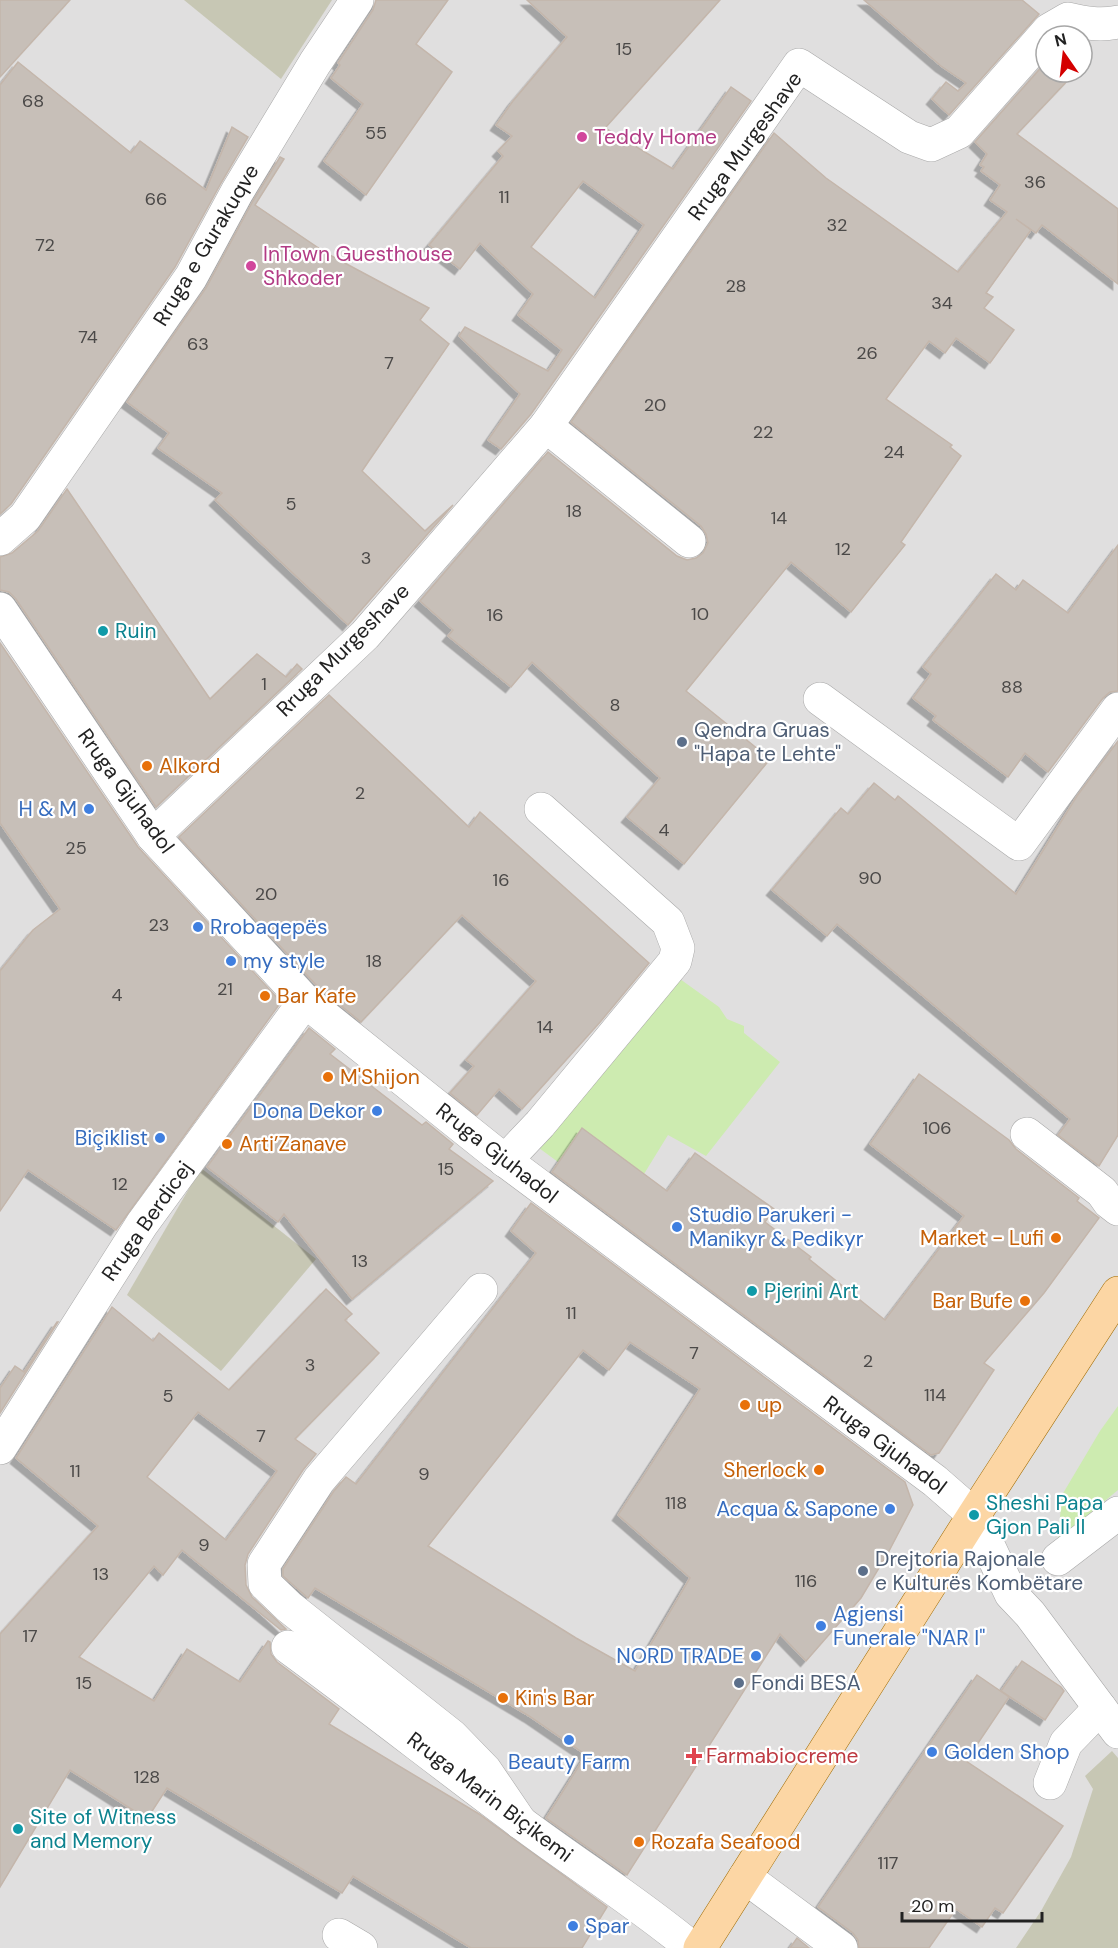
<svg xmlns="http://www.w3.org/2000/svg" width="1118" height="1948" viewBox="0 0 1118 1948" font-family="'DM Sans',sans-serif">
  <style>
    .residential { fill: #e0dfdf; fill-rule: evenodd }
    .construction { fill: #c7c7b4 }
    .grass { fill: #cdebb0 }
    .building { fill: #c7bfb8; stroke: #c4b6ab; stroke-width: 1.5; fill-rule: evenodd; filter: url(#shadow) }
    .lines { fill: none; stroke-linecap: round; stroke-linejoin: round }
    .minor-casing { stroke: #a9a9a9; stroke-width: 34 }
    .major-casing { stroke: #a06b00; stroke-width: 34 }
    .minor { stroke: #fff; stroke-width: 33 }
    .major { stroke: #fcd6a4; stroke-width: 33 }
    .hotel-dot { fill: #d1479c; stroke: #fff; stroke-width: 2 }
    .culture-dot { fill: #0f9aa8; stroke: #fff; stroke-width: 2 }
    .service-dot { fill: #5c6f8a; stroke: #fff; stroke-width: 2 }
    .food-dot { fill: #e8710a; stroke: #fff; stroke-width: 2 }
    .shop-dot { fill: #3f7fe0; stroke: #fff; stroke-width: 2 }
    .health-dot { fill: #e0444e; stroke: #fff; stroke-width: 2 }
    .labels { text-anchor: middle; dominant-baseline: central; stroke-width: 4.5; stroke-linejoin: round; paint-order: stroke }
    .number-label { font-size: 18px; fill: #4b4948 }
    .hotel-label { font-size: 21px; fill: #b23c85; stroke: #fff; text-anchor: start }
    .street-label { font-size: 21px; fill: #222; stroke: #fff }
    .culture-label { font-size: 21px; fill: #0d838f; stroke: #fff; text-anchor: start }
    .service-label { font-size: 21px; fill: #4e5e75; stroke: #fff; text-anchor: start }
    .food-label { font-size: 21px; fill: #c56008; stroke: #fff; text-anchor: start }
    .shop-label { font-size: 21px; fill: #366cbe; stroke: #fff; text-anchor: start }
    .health-label { font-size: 21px; fill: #be3a42; stroke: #fff; text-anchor: start }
  </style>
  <defs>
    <filter id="shadow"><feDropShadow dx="-5.5" dy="5.5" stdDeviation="0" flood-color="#0004"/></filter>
  </defs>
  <rect width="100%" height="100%" fill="#f2efe9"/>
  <!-- residential -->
  <path class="residential" d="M0,0H1118V1948H0ZM1046,36H1082V72H1046Z"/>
  <!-- construction -->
  <g class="construction">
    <path d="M184,0H332L281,79Z"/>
    <path d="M201,1168L316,1259L221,1371L127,1295Z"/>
    <path d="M1112,1751L1118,1758V1948H1016L1041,1911L1071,1857L1093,1789L1085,1776Z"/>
  </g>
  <!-- grass -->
  <g class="grass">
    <path d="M680,979L719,1007L727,1019L744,1026V1033L780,1062L706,1156L668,1135L644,1174L619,1207L539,1148Z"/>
    <path d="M1118,1406V1490L1058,1540L1062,1495L1100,1431Z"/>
  </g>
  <!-- building -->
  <g class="building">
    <path d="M0,0H70L0,77Z"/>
    <path d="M376,0H448L416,44L452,72L366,195L324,161L363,104L331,78L340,65L338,63L373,10Z"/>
    <path d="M527,0H720L605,128L673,169L731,87L751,101L531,414L501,449L488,440L520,394L459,336L465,327L548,371L562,350L518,315L533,294L480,243L460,269L429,245L503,156L498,151L512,136L496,125L513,101L567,37ZM583,181L644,225L595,298L531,247Z"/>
    <path d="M864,0H1022L1039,14L949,115L932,99L946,82L958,91L966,83L941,66Z"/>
    <path d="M18,62L131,153L140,141L206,190L232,127L248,137L221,183L175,267L11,504L0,514V85Z"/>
    <path d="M1046,62V72H1064L1070,78L1017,134L1118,209V284L1042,225L1036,233L1016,219L1031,230L986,293L993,297L984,308L1014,330L990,363L956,338L945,353L929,341L886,399L952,445L950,447L961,456L901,542L905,545L851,612L791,562L686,691L770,759L684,864L627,817L660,778L532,662L511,687L448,636L453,630L420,601L548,452L677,556L687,560L696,558L703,553L708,543L706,534L701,526L571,422L774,133L826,178L958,272L1007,212L990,200L1000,185L981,171L984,167L980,165L987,154L975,142Z"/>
    <path d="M280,157L284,159L255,205L326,253L429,308L420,320L449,344L362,471L425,531L453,505L348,625L215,500L222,493L158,448L169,433L127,402L206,288L253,201Z"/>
    <path d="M67,489L210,699L257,654L286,677L297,664L302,669L156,807L16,599L9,592L0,590V557L12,553L38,531Z"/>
    <path d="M1118,545V691L1110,692L1103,698L1048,772L1025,753L1008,777L933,720L936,716L913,698L931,674L923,667L996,574L1016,590L1023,580L1068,613Z"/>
    <path d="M0,643L138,847L281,1002L116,1230L28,1170L0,1211V971L33,930L60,909L0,823Z"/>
    <path d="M329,695L469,827L480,812L649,963L601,1021L522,1109L499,1089L477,1115L450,1093L474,1066L466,1060L536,981L462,915L361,1022L318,987L179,837Z"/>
    <path d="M1118,741V1135L1099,1166L1058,1135L1070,1119L837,924L827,936L772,890L841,808L848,814L874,783L895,800L898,796L1016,894L1077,796Z"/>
    <path d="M309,1028L335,1049L330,1054L422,1125L426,1122L453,1144L449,1149L493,1181L352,1299L284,1214L278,1222L207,1167Z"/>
    <path d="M919,1074L1009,1140L1016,1149L1079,1198L1077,1201L1099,1218L1044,1293L984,1363L994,1370L939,1453L931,1455L552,1172L582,1128L667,1191L695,1153L774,1209L765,1222L811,1257L809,1259L885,1320L964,1216L870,1144Z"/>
    <path d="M531,1203L905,1482L913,1505L888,1553L861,1598L806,1661L780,1634L627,1875L546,1818L586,1755L529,1716L315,1588L308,1598L283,1576V1569L334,1491L346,1477L356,1484L536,1253L511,1231ZM630,1342L700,1389L618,1515L690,1578L635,1671L576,1638L428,1546L583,1350L609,1370Z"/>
    <path d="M326,1289L352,1314L345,1320L379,1353L295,1439L316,1454L303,1470L248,1554L245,1565L246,1585L252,1597L286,1629L281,1630L182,1550L163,1575L154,1566L79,1657L154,1701L187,1649L240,1682L268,1641L270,1642L271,1654L277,1662L339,1709L329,1724L479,1814L607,1907L582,1948H471L353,1876L342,1893L167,1788L147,1819L70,1770L0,1887V1634L98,1526L16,1458L112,1307L153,1341L159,1333L229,1390ZM198,1412L277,1471L226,1540L147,1477Z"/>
    <path d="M57,1322H58L0,1413V1388L15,1366L24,1372Z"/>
    <path d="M1022,1661L1061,1687L1064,1691L1045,1720L1001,1691Z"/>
    <path d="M977,1675L1009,1697L966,1761L1063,1826L1003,1913L995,1908L982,1927L956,1909L929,1948H859L858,1940L853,1933L818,1907Z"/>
    <path d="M797,1938L809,1948H790Z"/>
  </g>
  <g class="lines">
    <defs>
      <g id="minor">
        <path d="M546,426L689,541"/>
        <path d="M0,539L25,517L191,277L237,192L315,63L357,0"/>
        <path d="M0,609L153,836L305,1001L495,1153L935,1481L974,1515L1011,1594L1030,1614L1118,1732"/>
        <path d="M820,699L1019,844L1118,709"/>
        <path d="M153,836L365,635L546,426L799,65L909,137L931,145L959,132L1049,30L1068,19C1085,23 1100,26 1118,22"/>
        <path d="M1027,1134L1102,1192L1109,1202L1118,1209"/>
        <path d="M505,1161L540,1124L675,961L678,948L668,922L541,809"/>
        <path d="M481,1290L319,1480L264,1564L265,1584L289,1607L452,1736L485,1770L521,1823"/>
        <path d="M0,1448L142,1224L305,1001"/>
        <path d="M1058,1559L1118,1513"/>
        <path d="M288,1647C366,1704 442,1764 520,1822C577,1865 637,1902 692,1948"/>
        <path d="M1050,1783L1066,1743L1100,1708"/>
        <path d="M745,1877L841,1948"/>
        <path d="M339,1935L361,1948"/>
      </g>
      <path id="major" d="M700,1948L974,1515L1118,1293"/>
    </defs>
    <!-- minor casing -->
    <use href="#minor" class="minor-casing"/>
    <!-- major casing -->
    <use href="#major" class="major-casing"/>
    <!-- minor -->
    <use href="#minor" class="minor"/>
    <!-- major -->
    <use href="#major" class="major"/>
  </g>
  <!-- markers -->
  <g class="hotel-dot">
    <circle cx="582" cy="137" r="6"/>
    <circle cx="251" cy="266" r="6"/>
  </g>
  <g class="culture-dot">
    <circle cx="103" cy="631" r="6"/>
    <circle cx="752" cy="1291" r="6"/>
    <circle cx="974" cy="1515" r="6"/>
    <circle cx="18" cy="1829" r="6"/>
  </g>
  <g class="service-dot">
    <circle cx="682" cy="742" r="6"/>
    <circle cx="863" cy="1571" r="6"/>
    <circle cx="739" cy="1683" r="6"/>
  </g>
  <g class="food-dot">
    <circle cx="147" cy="766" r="6"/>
    <circle cx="265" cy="996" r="6"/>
    <circle cx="328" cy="1077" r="6"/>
    <circle cx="227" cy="1144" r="6"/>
    <circle cx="1056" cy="1238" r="6"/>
    <circle cx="1025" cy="1301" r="6"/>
    <circle cx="745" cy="1405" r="6"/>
    <circle cx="819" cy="1470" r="6"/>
    <circle cx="503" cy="1698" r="6"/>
    <circle cx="639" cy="1842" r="6"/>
  </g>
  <g class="shop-dot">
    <circle cx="89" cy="809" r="6"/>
    <circle cx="198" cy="927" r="6"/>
    <circle cx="231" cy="961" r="6"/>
    <circle cx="377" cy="1111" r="6"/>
    <circle cx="160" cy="1138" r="6"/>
    <circle cx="677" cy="1227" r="6"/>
    <circle cx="890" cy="1509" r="6"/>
    <circle cx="821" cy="1626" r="6"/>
    <circle cx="756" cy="1656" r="6"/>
    <circle cx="569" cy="1740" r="6"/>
    <circle cx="932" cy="1752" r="6"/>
    <circle cx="573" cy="1926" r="6"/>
  </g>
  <path class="health-dot" d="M691 1747h6v6h6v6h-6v6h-6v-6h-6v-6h6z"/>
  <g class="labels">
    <!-- number labels -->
    <g class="number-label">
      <text x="624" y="49">15</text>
      <text x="33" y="101">68</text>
      <text x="376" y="133">55</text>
      <text x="1035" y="182">36</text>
      <text x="504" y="197">11</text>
      <text x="156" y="199">66</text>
      <text x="837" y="225">32</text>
      <text x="45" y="245">72</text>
      <text x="736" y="286">28</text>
      <text x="942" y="303">34</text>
      <text x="88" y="337">74</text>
      <text x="198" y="344">63</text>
      <text x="867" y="353">26</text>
      <text x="389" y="363">7</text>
      <text x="655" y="405">20</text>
      <text x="763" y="432">22</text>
      <text x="894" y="452">24</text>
      <text x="291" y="504">5</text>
      <text x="574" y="511">18</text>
      <text x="779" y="518">14</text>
      <text x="843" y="549">12</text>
      <text x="366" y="558">3</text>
      <text x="700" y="614">10</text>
      <text x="495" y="615">16</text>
      <text x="264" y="684">1</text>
      <text x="1012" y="687">88</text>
      <text x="615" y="705">8</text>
      <text x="360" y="793">2</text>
      <text x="664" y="830">4</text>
      <text x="76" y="848">25</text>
      <text x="870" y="878">90</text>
      <text x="501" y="880">16</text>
      <text x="266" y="894">20</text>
      <text x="159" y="925">23</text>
      <text x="374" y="961">18</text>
      <text x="225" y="989">21</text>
      <text x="117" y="995">4</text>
      <text x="545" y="1027">14</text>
      <text x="937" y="1128">106</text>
      <text x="446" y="1169">15</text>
      <text x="120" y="1184">12</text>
      <text x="360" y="1261">13</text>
      <text x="571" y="1313">11</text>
      <text x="694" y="1353">7</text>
      <text x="868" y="1361">2</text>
      <text x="310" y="1365">3</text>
      <text x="935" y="1395">114</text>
      <text x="168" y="1396">5</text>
      <text x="261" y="1436">7</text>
      <text x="75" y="1471">11</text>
      <text x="424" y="1474">9</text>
      <text x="676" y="1503">118</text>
      <text x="204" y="1545">9</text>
      <text x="101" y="1574">13</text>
      <text x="806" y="1581">116</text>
      <text x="30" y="1636">17</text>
      <text x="84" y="1683">15</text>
      <text x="147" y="1777">128</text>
      <text x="888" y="1863">117</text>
    </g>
    <!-- hotel labels -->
    <g class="hotel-label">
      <text x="594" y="137">Teddy Home</text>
      <text x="263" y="254">InTown Guesthouse<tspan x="263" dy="24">Shkoder</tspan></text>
    </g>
    <!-- street labels -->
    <g class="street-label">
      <text transform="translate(745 146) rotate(-54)">Rruga Murgeshave</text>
      <text transform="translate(206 245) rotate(-59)">Rruga e Gurakuqve</text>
      <text transform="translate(343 650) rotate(-45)">Rruga Murgeshave</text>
      <text transform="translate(126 791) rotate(54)">Rruga Gjuhadol</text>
      <text transform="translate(497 1153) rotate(38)">Rruga Gjuhadol</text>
      <text transform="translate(147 1221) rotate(-55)">Rruga Berdicej</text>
      <text transform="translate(885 1445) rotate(37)">Rruga Gjuhadol</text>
      <text transform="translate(490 1797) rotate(37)">Rruga Marin Biçikemi</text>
    </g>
    <!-- culture labels -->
    <g class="culture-label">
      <text x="115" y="631">Ruin</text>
      <text x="764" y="1291">Pjerini Art</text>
      <text x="986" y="1503">Sheshi Papa<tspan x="986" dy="24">Gjon Pali II</tspan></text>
      <text x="30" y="1817">Site of Witness<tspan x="30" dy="24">and Memory</tspan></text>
    </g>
    <!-- service labels -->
    <g class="service-label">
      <text x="694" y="730">Qendra Gruas<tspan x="694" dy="24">"Hapa te Lehte"</tspan></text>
      <text x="875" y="1559">Drejtoria Rajonale<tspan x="875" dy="24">e Kulturës Kombëtare</tspan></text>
      <text x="751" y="1683">Fondi BESA</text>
    </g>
    <!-- food labels -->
    <g class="food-label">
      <text x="159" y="766">Alkord</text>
      <text x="277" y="996">Bar Kafe</text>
      <text x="340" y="1077">M'Shijon</text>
      <text x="239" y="1144">Arti’Zanave</text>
      <text x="1044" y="1238" text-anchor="end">Market - Lufi</text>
      <text x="1013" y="1301" text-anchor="end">Bar Bufe</text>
      <text x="757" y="1405">up</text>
      <text x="807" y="1470" text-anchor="end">Sherlock</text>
      <text x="515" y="1698">Kin's Bar</text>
      <text x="651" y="1842">Rozafa Seafood</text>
    </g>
    <!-- shop labels -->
    <g class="shop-label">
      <text x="77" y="809" text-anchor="end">H &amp; M</text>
      <text x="210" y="927">Rrobaqepës</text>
      <text x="243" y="961">my style</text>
      <text x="365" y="1111" text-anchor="end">Dona Dekor</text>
      <text x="148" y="1138" text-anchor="end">Biçiklist</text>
      <text x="689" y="1215">Studio Parukeri -<tspan x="689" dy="24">Manikyr &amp; Pedikyr</tspan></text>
      <text x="878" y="1509" text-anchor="end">Acqua &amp; Sapone</text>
      <text x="833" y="1614">Agjensi<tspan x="833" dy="24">Funerale "NAR I"</tspan></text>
      <text x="744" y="1656" text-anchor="end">NORD TRADE</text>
      <text x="944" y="1752">Golden Shop</text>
      <text x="569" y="1762" text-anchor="middle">Beauty Farm</text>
      <text x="585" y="1926">Spar</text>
    </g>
    <!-- health labels -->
    <g class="health-label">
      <text x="706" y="1756">Farmabiocreme</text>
    </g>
  </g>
  <!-- north arrow -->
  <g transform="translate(1064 54) rotate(346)"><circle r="28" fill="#ffffff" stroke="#a7a7a7" stroke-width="1.5"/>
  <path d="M0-4.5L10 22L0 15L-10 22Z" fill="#d40000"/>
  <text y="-9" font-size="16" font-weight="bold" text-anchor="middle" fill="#222222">N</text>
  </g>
  <!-- scale -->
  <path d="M902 1912v9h140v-9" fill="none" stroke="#222222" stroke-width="3"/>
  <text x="911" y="1912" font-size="18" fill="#222222" stroke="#ffffff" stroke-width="4.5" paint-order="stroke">20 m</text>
</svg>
